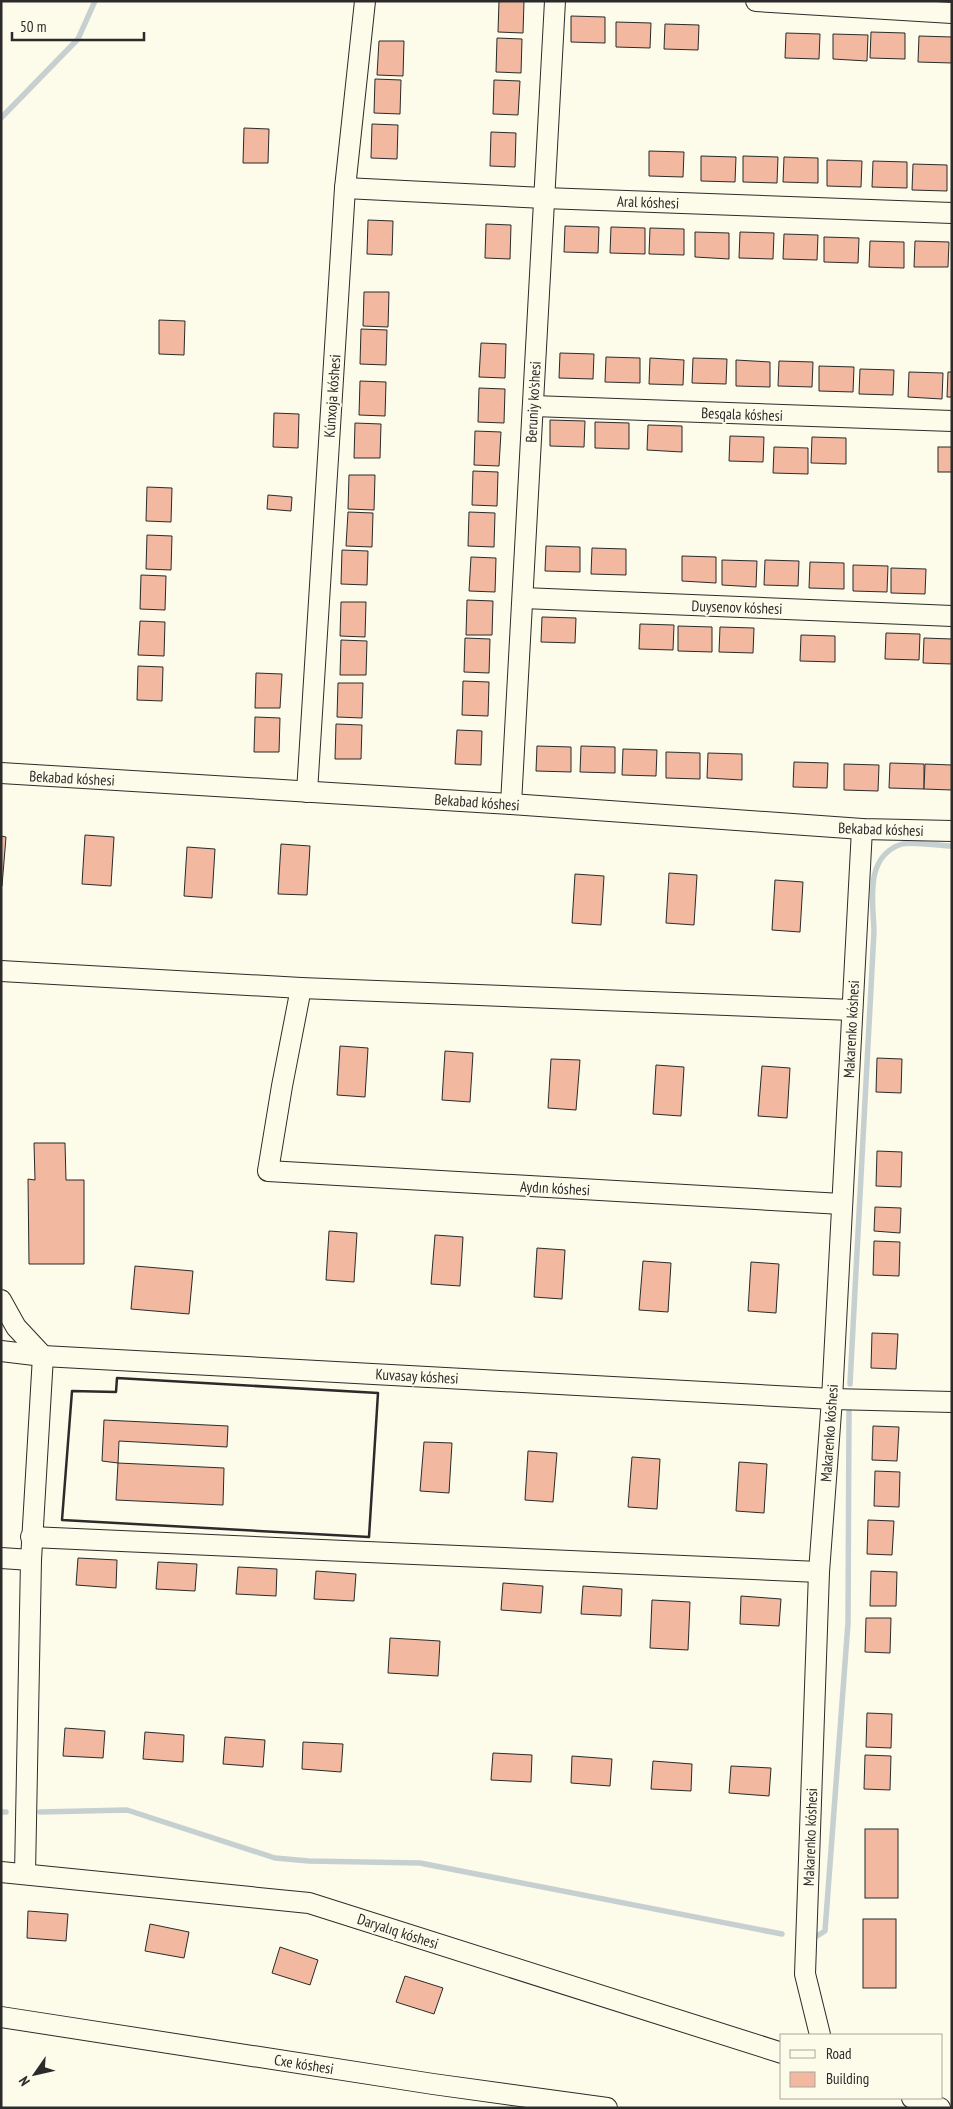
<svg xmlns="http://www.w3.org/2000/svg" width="953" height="2109" viewBox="0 0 953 2109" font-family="'PT Sans Narrow',sans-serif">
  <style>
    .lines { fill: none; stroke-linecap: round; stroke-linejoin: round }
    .stream { stroke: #c7d0d0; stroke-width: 5.5 }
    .building { fill: #f2b8a0; stroke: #2b2b2b }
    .minor-casing { stroke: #2b2b2b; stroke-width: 22 }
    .minor { stroke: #fdfbea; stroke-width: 20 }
    .wall { stroke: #2b2b2b; stroke-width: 2.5 }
    .labels { text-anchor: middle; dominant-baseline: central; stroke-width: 4; stroke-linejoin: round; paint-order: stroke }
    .street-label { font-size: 15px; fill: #2b2b2b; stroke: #fdfbea }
  </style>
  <rect width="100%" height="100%" fill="#fdfbea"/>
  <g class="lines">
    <!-- stream -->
    <g class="stream">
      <path d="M1,118L78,39L95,1"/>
      <path d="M850,1384L874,931C873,901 864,856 902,844C911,841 941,846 952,846"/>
      <path d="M1,1812H6"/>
      <path d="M40,1812L127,1810L275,1858L309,1861L420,1863L782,1934"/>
      <path d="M812,1939L825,1931L848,1623L849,1412"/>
    </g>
  </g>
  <!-- building -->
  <g class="building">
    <path d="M499,1H524L523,33L498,32Z"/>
    <path d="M571,16L605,17V43L571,42Z"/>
    <path d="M616,22L651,23L650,48L616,47Z"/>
    <path d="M665,24L699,25L698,50L664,49Z"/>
    <path d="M871,32L905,33V59L870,58Z"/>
    <path d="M786,33L820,34L819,59L785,58Z"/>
    <path d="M833,34L868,35L867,61L833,59Z"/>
    <path d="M919,36L952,37V63L918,62Z"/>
    <path d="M497,38L522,39L521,73L496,72Z"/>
    <path d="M379,41H404L403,76L377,75Z"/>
    <path d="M375,79L401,80L400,114L374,113Z"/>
    <path d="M494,80L520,81L518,115L493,114Z"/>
    <path d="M372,124L398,125L397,159L371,158Z"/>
    <path d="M244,128L269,129L268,163H243Z"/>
    <path d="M491,132L516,133L515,167L490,166Z"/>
    <path d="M649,151L684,152L683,177L649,176Z"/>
    <path d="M701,156L736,157L735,182L701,181Z"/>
    <path d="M743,156L778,157L777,183L743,182Z"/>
    <path d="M784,157L818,158V183L783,182Z"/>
    <path d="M827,160L862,161L861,187L827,186Z"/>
    <path d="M873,161L907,162V188L872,187Z"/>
    <path d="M913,164L947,165V191L912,190Z"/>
    <path d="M368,220L393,221L392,255L367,254Z"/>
    <path d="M486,224L511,225L510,259L485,258Z"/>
    <path d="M565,226L599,227L598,253L564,252Z"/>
    <path d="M611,227L645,228V254L610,253Z"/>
    <path d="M650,228L684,229V255L649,254Z"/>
    <path d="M695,232L729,233V259L695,257Z"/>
    <path d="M740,232L774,233L773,259L739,258Z"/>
    <path d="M784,234L818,235L817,260L783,259Z"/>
    <path d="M824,237L859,238L858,263L824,262Z"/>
    <path d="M870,241L904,242V268L869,267Z"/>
    <path d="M915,241L949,242L948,267H914Z"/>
    <path d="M364,292H389L388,327L363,326Z"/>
    <path d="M159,320L185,321L184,355L159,354Z"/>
    <path d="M361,329L387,330L386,365L360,364Z"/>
    <path d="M481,343L506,344L505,378L479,377Z"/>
    <path d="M560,353L594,354L593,379L559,378Z"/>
    <path d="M606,357L640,358V383L605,382Z"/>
    <path d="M650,358L684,360L683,385L649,384Z"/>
    <path d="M693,358L727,359L726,384L692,383Z"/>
    <path d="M736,360L770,362V387L736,386Z"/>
    <path d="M779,361L813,362L812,387L778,386Z"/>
    <path d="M819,366L854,367L853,392L819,391Z"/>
    <path d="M860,369L894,370L893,395L859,394Z"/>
    <path d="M909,372L943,373L942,399L908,397Z"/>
    <path d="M948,372H952V397H947Z"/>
    <path d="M360,381L386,382L385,416L359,415Z"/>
    <path d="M479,388L505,389L504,423L478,422Z"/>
    <path d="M274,413L299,414L298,448L273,447Z"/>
    <path d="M550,420L585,421L584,447L550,446Z"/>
    <path d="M595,422L629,423V449L595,448Z"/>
    <path d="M355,423L381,424L380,458H354Z"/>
    <path d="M648,425L682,426V452L647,450Z"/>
    <path d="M475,431L501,432L499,466L474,465Z"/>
    <path d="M730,436L764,437L763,462L729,461Z"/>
    <path d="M812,437L846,438V464L811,463Z"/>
    <path d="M774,447L808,448V474L773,473Z"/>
    <rect x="938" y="447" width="14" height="25"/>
    <path d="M473,471L498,472L497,506L472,505Z"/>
    <path d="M349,475H375L374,510L348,509Z"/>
    <path d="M147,487L172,488L171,522L146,521Z"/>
    <path d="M268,495L292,497L291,511L267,509Z"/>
    <path d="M348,512L373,513L372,547L346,546Z"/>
    <path d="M469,512L495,513L494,547L468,546Z"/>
    <path d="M147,535L172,536L171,570L146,569Z"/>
    <path d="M546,546L580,547V572L545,571Z"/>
    <path d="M592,548L626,549V575L591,574Z"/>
    <path d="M342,550L368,551L367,585L341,584Z"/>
    <path d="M682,556L716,557V583L682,581Z"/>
    <path d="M471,557L496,558L495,592L469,591Z"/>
    <path d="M722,560L757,561L756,587L722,585Z"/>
    <path d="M765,560L799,561L798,586L764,585Z"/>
    <path d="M810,562L844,563V589L809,588Z"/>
    <path d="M853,565L888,566L887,592L853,591Z"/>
    <path d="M891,568L926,569L925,594L891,593Z"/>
    <path d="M141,575L166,576L165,610L140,609Z"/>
    <path d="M467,600L493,601L492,635H466Z"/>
    <path d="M341,602H366L365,637L340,636Z"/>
    <path d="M542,617L576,618L575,643L541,642Z"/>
    <path d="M140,621L165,622L164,656L138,655Z"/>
    <path d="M640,624L674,625L673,650L639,649Z"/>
    <path d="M678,626L712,627V652L678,651Z"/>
    <path d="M720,627L754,628L753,653L719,652Z"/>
    <path d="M886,633L920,634L919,660L885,659Z"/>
    <path d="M801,635L835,636V662L800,661Z"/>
    <path d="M465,638L490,639L489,673L464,672Z"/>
    <path d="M924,638L952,639V664L923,663Z"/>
    <path d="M341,640L367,641L366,675H340Z"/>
    <path d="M138,666L163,667L162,701L137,700Z"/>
    <path d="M256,673L282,674L280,708H255Z"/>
    <path d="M463,681L489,682L488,716L462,715Z"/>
    <path d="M338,683H363L362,718L337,717Z"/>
    <path d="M255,717L280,718L279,752H254Z"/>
    <path d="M336,724L362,725L361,759H335Z"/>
    <path d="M457,730L482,731L481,765L455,764Z"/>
    <path d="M537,746L571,747V772L536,771Z"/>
    <path d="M581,746L615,747V773L580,772Z"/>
    <path d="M623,749L657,750L656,776L622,775Z"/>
    <path d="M666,752L700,753V779L666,778Z"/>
    <path d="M708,753L742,754V780L707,778Z"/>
    <path d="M794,762L828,763L827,788L793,787Z"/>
    <path d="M890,763L924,764V789L889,788Z"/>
    <path d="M844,764L879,765L878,791L844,790Z"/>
    <path d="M925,764L952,765V790L924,789Z"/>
    <path d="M85,835L114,837L111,886L82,884Z"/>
    <path d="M1,836L6,837L2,886H1Z"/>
    <path d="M281,844L310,846L307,895L278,894Z"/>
    <path d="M187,847L215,849L212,898L184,896Z"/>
    <path d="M669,873L697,875L694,925L666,923Z"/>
    <path d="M575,874L604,876L601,925L572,923Z"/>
    <path d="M775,880L803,882L800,932L772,930Z"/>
    <path d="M340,1046L368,1048L365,1097L337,1095Z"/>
    <path d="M445,1051L473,1053L470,1102L442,1100Z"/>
    <path d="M877,1058L902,1059L901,1093L876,1092Z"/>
    <path d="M551,1059L580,1060L576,1110L548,1108Z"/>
    <path d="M656,1065L684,1067L681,1116L653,1114Z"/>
    <path d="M762,1066L790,1068L787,1118L758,1116Z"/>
    <path d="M34,1143H65L66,1180H84V1264H29L28,1179L35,1180Z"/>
    <path d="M877,1151L902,1152L901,1187L876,1186Z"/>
    <path d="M875,1207L901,1208L900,1233L874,1231Z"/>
    <path d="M329,1231L357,1233L354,1282L326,1280Z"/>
    <path d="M435,1235L463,1237L460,1286L431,1284Z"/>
    <path d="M874,1241L900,1242L899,1276L873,1275Z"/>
    <path d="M537,1248L565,1250L562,1299L534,1297Z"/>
    <path d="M643,1261L671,1263L668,1312L639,1310Z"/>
    <path d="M751,1262L779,1264L776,1313L748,1311Z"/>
    <path d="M135,1266L193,1271L189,1314L131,1309Z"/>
    <path d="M872,1333L898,1334L896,1369L871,1368Z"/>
    <path d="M104,1420L228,1426L227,1447L119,1441L118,1463L102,1461Z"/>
    <path d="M873,1426L899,1427L897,1461L872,1460Z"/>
    <path d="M424,1442L452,1443L449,1493L420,1491Z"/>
    <path d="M528,1451L557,1453L553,1502L525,1500Z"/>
    <path d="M632,1457L660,1459L657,1509L628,1507Z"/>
    <path d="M739,1462L767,1464L764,1513L736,1511Z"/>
    <path d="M118,1463L224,1468L223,1505L116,1500Z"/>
    <path d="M875,1471L900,1472L899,1507L874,1506Z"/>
    <path d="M868,1520L894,1521L892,1555L867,1554Z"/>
    <path d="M78,1558L117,1560L116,1588L76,1585Z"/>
    <path d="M158,1562L197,1564L195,1591L156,1589Z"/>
    <path d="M238,1567L277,1569L276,1596L236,1594Z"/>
    <path d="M316,1571L356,1574L354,1601L314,1599Z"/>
    <path d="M871,1571L897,1572L896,1606H870Z"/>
    <path d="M503,1583L543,1586L541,1613L501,1610Z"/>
    <path d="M583,1586L622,1589L621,1616L581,1614Z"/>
    <path d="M741,1596L781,1599L779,1626L740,1624Z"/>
    <path d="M652,1600L690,1602L688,1650L650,1648Z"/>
    <path d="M866,1618H891L890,1653L865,1652Z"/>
    <path d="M390,1638L440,1641L438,1676L388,1673Z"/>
    <path d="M867,1713L892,1714L891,1748L866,1747Z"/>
    <path d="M65,1728L105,1731L103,1758L63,1756Z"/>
    <path d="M145,1732L184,1735L183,1762L143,1759Z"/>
    <path d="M225,1737L265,1740L263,1767L223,1764Z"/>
    <path d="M303,1742L343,1744L341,1772L302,1769Z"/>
    <path d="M493,1753L532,1755L531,1782L491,1780Z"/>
    <path d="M865,1755L891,1756L890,1790L864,1789Z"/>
    <path d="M572,1756L612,1759L610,1786L571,1783Z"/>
    <path d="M653,1761L692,1764L691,1791L651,1789Z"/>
    <path d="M731,1766L771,1768L769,1796L729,1793Z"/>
    <rect x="865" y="1829" width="33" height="69"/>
    <path d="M28,1911L68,1914L66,1941L27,1938Z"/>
    <rect x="863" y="1919" width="33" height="69"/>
    <path d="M150,1924L189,1932L184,1958L145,1951Z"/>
    <path d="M280,1947L318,1960L310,1985L272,1973Z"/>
    <path d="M405,1976L443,1988L434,2014L396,2002Z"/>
  </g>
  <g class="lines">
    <defs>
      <g id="minor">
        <path d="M756,1L952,13"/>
        <path d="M345,188L544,198L952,213"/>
        <path d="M533,406L952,421"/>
        <path d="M523,598L952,616"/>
        <path d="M1,773L511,804L862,829L952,831"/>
        <path d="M307,792L345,188L365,1"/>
        <path d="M511,804L555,1"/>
        <path d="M1,971L301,988L852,1010"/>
        <path d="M301,988L282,1086L268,1171L842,1204"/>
        <path d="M1,1300L16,1327L43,1356L31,1560L25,1874"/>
        <path d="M1,1351L43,1356L832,1399L952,1402"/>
        <path d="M31,1537L819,1572"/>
        <path d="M1,1558L31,1560"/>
        <path d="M1,1872L309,1903L782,2053"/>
        <path d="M1,2017L433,2084L607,2108"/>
        <path d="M820,2035L805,1974L819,1572L832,1399L862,829"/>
        <path d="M912,2098L940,2108"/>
      </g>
    </defs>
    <!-- minor casing -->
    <use href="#minor" class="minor-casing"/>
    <!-- minor -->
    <use href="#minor" class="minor"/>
    <!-- wall -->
    <path class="wall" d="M117,1378L378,1393L369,1537L62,1520L72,1391L116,1392Z"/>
  </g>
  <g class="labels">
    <!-- street labels -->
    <g class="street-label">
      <text transform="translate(648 202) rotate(2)">Aral kóshesi</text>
      <text transform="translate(332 396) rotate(-86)">Kúnxoja kóshesi</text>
      <text transform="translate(533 402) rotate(-87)">Beruniy ko'shesi</text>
      <text transform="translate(742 414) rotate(2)">Besqala kóshesi</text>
      <text transform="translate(737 607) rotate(2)">Duysenov kóshesi</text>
      <text transform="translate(72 778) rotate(3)">Bekabad kóshesi</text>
      <text transform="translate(477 802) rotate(4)">Bekabad kóshesi</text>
      <text transform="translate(881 829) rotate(2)">Bekabad kóshesi</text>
      <text transform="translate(851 1029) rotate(-87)">Makarenko kóshesi</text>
      <text transform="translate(555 1188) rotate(3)">Aydın kóshesi</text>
      <text transform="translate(417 1376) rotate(3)">Kuvasay kóshesi</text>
      <text transform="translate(829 1433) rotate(-86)">Makarenko kóshesi</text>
      <text transform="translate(810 1837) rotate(-88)">Makarenko kóshesi</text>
      <text transform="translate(398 1931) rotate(18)">Daryalıq kóshesi</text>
      <text transform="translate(304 2064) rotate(9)">Cxe kóshesi</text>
    </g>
  </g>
  <!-- border -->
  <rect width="953" height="2109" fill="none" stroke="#2b2b2b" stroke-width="5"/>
  <!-- legend -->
  <rect x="780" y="2034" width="162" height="65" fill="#fdfbea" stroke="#a9a89e"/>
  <rect x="790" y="2050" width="25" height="8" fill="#fdfbea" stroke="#a9a89e"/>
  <text x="826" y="2059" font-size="15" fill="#2b2b2b">Road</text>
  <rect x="790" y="2072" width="25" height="15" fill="#f2b8a0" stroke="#a9a89e"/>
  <text x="826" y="2084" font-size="15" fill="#2b2b2b">Building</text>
  <!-- north arrow -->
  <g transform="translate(35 2074) rotate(236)" stroke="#fdfbea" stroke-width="4" paint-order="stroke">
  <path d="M0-4L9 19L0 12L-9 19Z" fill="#2b2b2b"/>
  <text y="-8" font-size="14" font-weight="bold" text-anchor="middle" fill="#2b2b2b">N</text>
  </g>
  <!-- scale -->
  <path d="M12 32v8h132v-8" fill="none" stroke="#2b2b2b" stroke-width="2.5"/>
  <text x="20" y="32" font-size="15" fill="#2b2b2b" stroke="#fdfbea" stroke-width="4" paint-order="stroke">50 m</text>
</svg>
